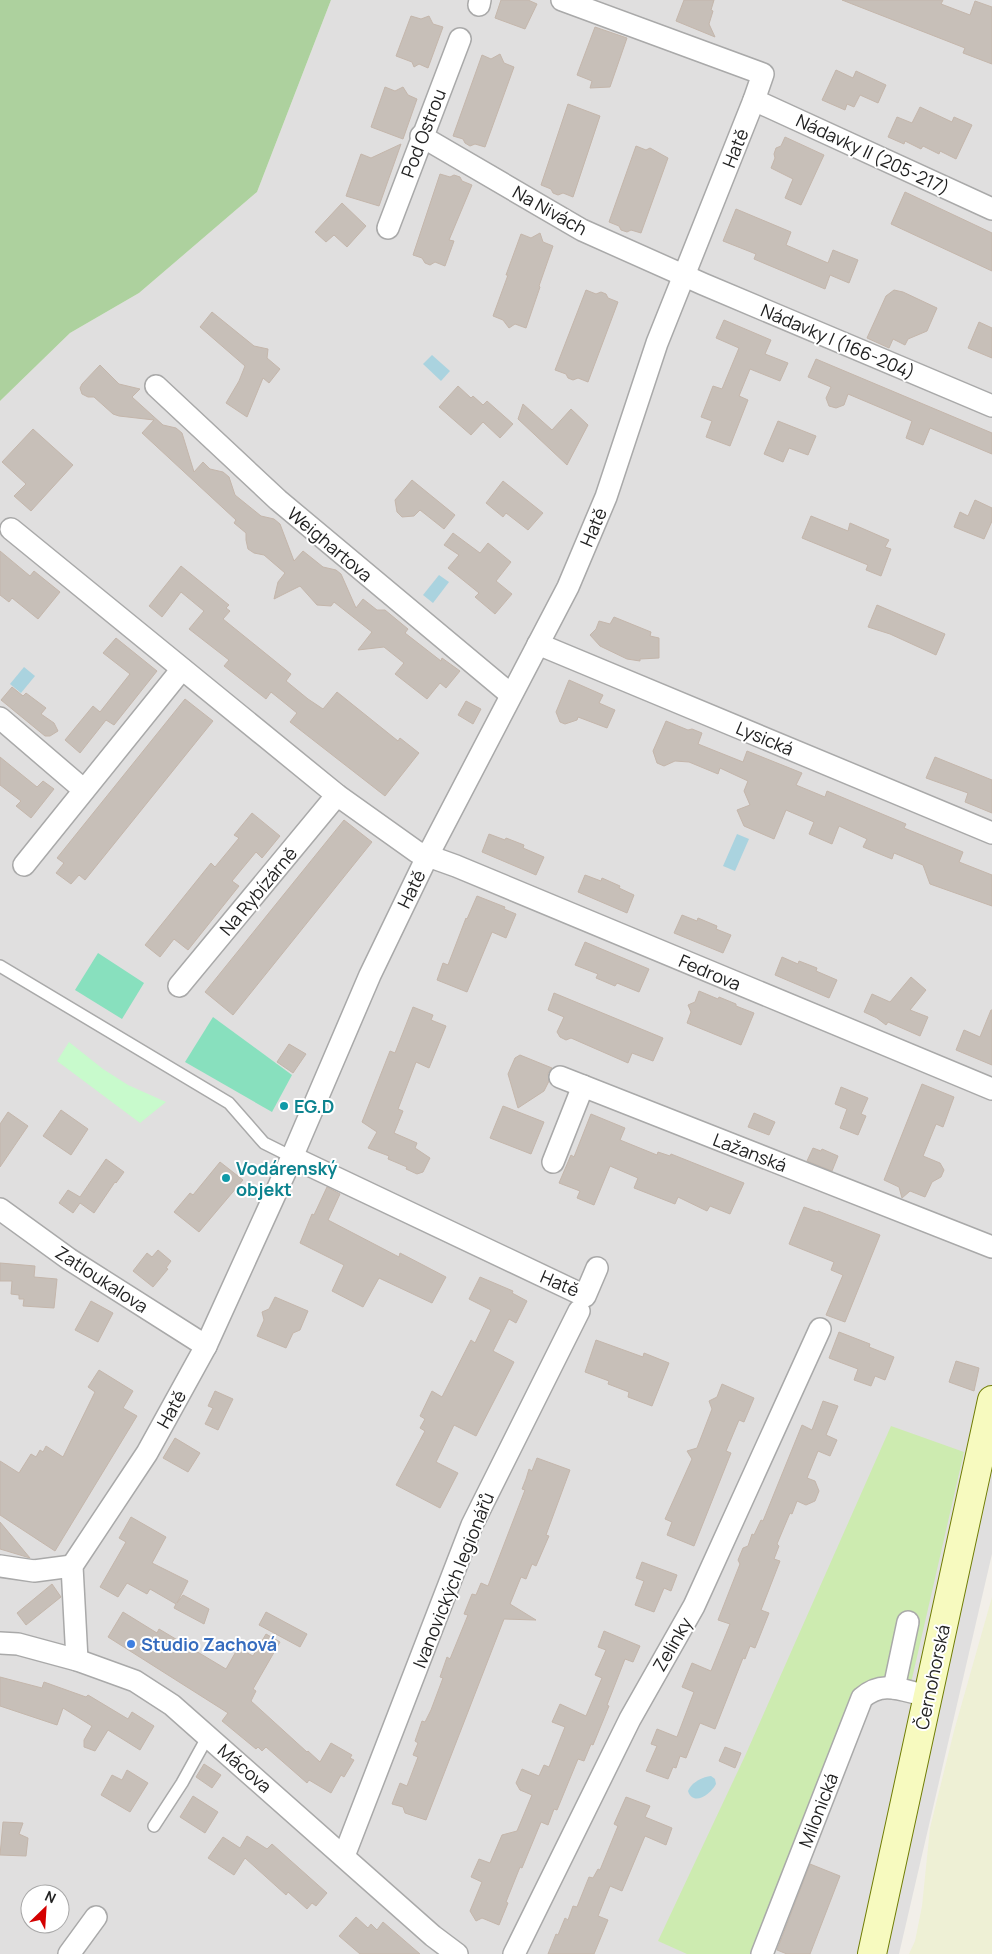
<svg xmlns="http://www.w3.org/2000/svg" width="992" height="1954" viewBox="0 0 992 1954" font-family="Manrope,sans-serif">
  <style>
    .residential { fill: #e0dfdf; fill-rule: evenodd }
    .farmland { fill: #eef0d5 }
    .grass { fill: #cdebb0 }
    .forest { fill: #add19e }
    .park { fill: #c8facc }
    .pitch { fill: #88e0be }
    .water { fill: #aad3df }
    .building { fill: #c7bfb8; stroke: #c4b6ab }
    .lines { fill: none; stroke-linecap: round; stroke-linejoin: round }
    .lane-casing { stroke: #a9a9a9; stroke-width: 14 }
    .street-casing { stroke: #a9a9a9; stroke-width: 24 }
    .secondary-casing { stroke: #707d05; stroke-width: 30 }
    .lane { stroke: #fff; stroke-width: 11 }
    .street { stroke: #fff; stroke-width: 21 }
    .secondary { stroke: #f7fabf; stroke-width: 28 }
    .culture-dot { fill: #0f9aa8; stroke: #fff; stroke-width: 2 }
    .shop-dot { fill: #3f7fe0; stroke: #fff; stroke-width: 2 }
    .labels { text-anchor: middle; dominant-baseline: central; stroke-width: 4; stroke-linejoin: round; paint-order: stroke }
    .street-label { font-size: 18px; fill: #222; stroke: #fff }
    .culture-label { font-size: 18px; font-weight: bold; fill: #0d838f; stroke: #fff; text-anchor: start }
    .shop-label { font-size: 18px; font-weight: bold; fill: #366cbe; stroke: #fff; text-anchor: start }
  </style>
  <rect width="100%" height="100%" fill="#f2efe9"/>
  <!-- residential -->
  <path class="residential" d="M331,0H992V1554L899,1954H0V401L70,333L139,293L257,192ZM30,1894H60V1924H30Z"/>
  <!-- farmland -->
  <path class="farmland" d="M992,1597V1954H909L915,1941L922,1906L930,1828L954,1731Z"/>
  <!-- grass -->
  <path class="grass" d="M891,1426L964,1452L911,1683C880,1676 877,1672 852,1695L750,1954H687L658,1941L745,1756Z"/>
  <!-- forest -->
  <path class="forest" d="M0,0H331L257,192L139,293L70,333L0,401Z"/>
  <!-- park -->
  <path class="park" d="M69,1042L103,1069L128,1085L166,1102L140,1123L57,1061Z"/>
  <!-- pitch -->
  <g class="pitch">
    <path d="M98,953L144,983L122,1019L75,990Z"/>
    <path d="M213,1017L292,1075L272,1112L185,1062Z"/>
  </g>
  <!-- water -->
  <g class="water">
    <path d="M432,355L450,371L441,381L423,364Z"/>
    <path d="M439,575L449,582L433,603L423,595Z"/>
    <path d="M24,667L35,676L21,693L10,684Z"/>
    <path d="M737,834L749,839L735,871L723,866Z"/>
    <path d="M711,1776L715,1779L716,1784C711,1794 693,1807 688,1791C691,1783 702,1777 711,1776Z"/>
  </g>
  <!-- building -->
  <g class="building">
    <path d="M501,0H528L537,4L525,29L495,18Z"/>
    <path d="M684,0H714L711,10L713,11L709,24L715,37L676,21Z"/>
    <path d="M842,0H943L941,4L970,15L975,1L992,7V64L963,53L965,48Z"/>
    <path d="M411,16L421,19L429,16L433,24L443,27L428,68L419,64L414,67L412,62L396,56Z"/>
    <path d="M595,27L627,38L610,87L590,88L592,81L577,75Z"/>
    <path d="M500,54L504,63L514,67L485,147L475,144L470,146L465,143L463,139L453,136L482,55L491,59Z"/>
    <path d="M836,70L853,78L856,71L886,85L878,103L860,95L854,107L847,104L845,110L822,100Z"/>
    <path d="M385,87L395,91L403,87L408,95L417,99L403,139L371,127Z"/>
    <path d="M568,104L600,116L573,197L563,193L558,195L553,193L551,189L541,185Z"/>
    <path d="M920,107L952,122L954,117L972,125L956,159L940,151L939,154L923,146L921,149L905,141L904,144L888,137L897,117L912,123Z"/>
    <path d="M785,137L824,155L801,205L785,198L793,179L771,168L775,158L774,154L776,148L781,146Z"/>
    <path d="M401,144L379,206L346,196L361,154L371,158Z"/>
    <path d="M636,146L646,150L650,148L668,158L641,233L631,230L627,232L621,230L619,226L609,222Z"/>
    <path d="M440,174L450,177L454,175L460,177L462,181L472,185L449,240L454,241L445,266L435,262L430,265L425,263L422,258L413,255Z"/>
    <path d="M905,192L992,233V271L891,224Z"/>
    <path d="M342,203L366,226L347,247L334,235L326,242L315,232Z"/>
    <path d="M736,209L791,232L786,245L828,263L833,250L858,260L849,283L830,275L825,289L754,259L756,254L723,241Z"/>
    <path d="M540,233L543,242L553,246L539,286L540,287L526,328L515,324L509,328L503,320L493,316L508,275H506L521,234L531,238Z"/>
    <path d="M586,290L596,294L601,292L606,294L608,298L618,302L588,382L578,378L573,380L568,378L566,374L555,370Z"/>
    <path d="M894,290L903,292L937,308L927,331L908,339L905,345L893,339L889,348L867,338L886,296Z"/>
    <path d="M212,312L254,346L268,349L267,358L280,369L269,383L263,378L247,417L226,403L239,381L245,366L200,327Z"/>
    <path d="M724,320L771,340L765,354L788,363L780,381L750,369L739,396L748,400L730,446L706,437L712,421L701,417L713,386L722,389L739,348L716,338Z"/>
    <path d="M979,322L992,328V358L968,348Z"/>
    <path d="M816,359L992,433V454L930,428L923,445L906,438L912,421L848,394L844,405L836,408L829,406L826,398L831,387L808,377Z"/>
    <path d="M100,365L119,384L140,389L132,397L163,425L176,428L182,433L194,472L203,462L210,469L223,472L229,477L235,495L261,516L274,519L280,524L294,561L303,551L323,567L336,570L341,574L356,608L363,599L377,610H385L408,629L405,633L441,661L442,658L460,671L446,688L440,683L427,699L395,674L404,663L384,647L358,650L372,632L334,602L331,606L317,605L300,586L274,599L278,582L285,573L264,555L254,553L248,549L246,540V533L234,523L236,520L142,433L154,420L119,416L113,414L94,397H88L82,394L80,388L82,384Z"/>
    <path d="M458,386L471,398L473,396L483,405L487,401L513,424L500,438L483,422L471,435L439,407Z"/>
    <path d="M523,404L552,430L571,409L588,425L567,465L518,419Z"/>
    <path d="M778,421L816,436L808,455L789,448L783,462L764,454Z"/>
    <path d="M33,429L73,465L31,511L14,496L26,484L2,462Z"/>
    <path d="M412,480L455,515L444,529L420,510L414,516L402,517L397,512L395,500Z"/>
    <path d="M503,481L543,513L528,530L506,513L503,517L486,503Z"/>
    <path d="M975,500L992,508V521L984,539L954,527L960,512L968,516Z"/>
    <path d="M811,516L848,531L850,523L889,540L885,547L891,549L881,576L866,570L868,565L802,538Z"/>
    <path d="M453,533L480,553L488,543L511,562L496,581L512,594L495,614L475,597L479,593L448,568L459,555L444,545Z"/>
    <path d="M0,551L30,576L34,571L60,592L38,619L12,598L9,602L0,595Z"/>
    <path d="M181,566L229,605L226,608L230,611L223,619L291,674L286,681L308,699L323,709L337,692L398,741L400,738L419,753L385,796L290,722L297,713L271,692L266,699L224,666L229,660L189,629L204,611L181,592L162,617L149,606Z"/>
    <path d="M877,605L945,634L936,655L890,634L868,627Z"/>
    <path d="M614,617L651,632L650,636L659,638V658L640,659V661L627,659L600,646L590,635L596,629L599,621L610,624Z"/>
    <path d="M116,638L157,671L114,725L106,720L80,753L65,740L93,706L100,712L130,674L103,653Z"/>
    <path d="M569,680L603,695L599,703L615,710L607,728L578,717L577,720L565,724L560,722L556,712Z"/>
    <path d="M12,687L23,696L26,693L46,708L41,714L54,723L58,731L50,736H45L1,700Z"/>
    <path d="M185,699L213,721L85,880L79,875L71,884L56,873L64,863L57,858Z"/>
    <path d="M466,701L481,709L473,724L458,715Z"/>
    <path d="M666,721L688,730L692,729L702,733L698,744L743,762L747,751L802,773L796,785L825,797L827,791L906,824L904,828L963,852L959,862L992,875V906L930,884L923,865L894,853L892,859L863,847L867,839L839,826L832,844L809,834L814,822L786,810L774,839L744,826L737,810L750,805L744,791L748,781L720,768L718,774L689,762L675,761L664,766L657,763L653,751Z"/>
    <path d="M0,757L37,787L43,781L54,789L31,818L16,806L21,801L0,785Z"/>
    <path d="M935,757L992,780V813L965,802L968,793L926,778Z"/>
    <path d="M252,813L280,836L262,858L256,852L232,881L239,886L188,950L174,939L160,957L145,945L211,863L215,867L239,838L234,835Z"/>
    <path d="M344,820L372,842L233,1015L205,992Z"/>
    <path d="M489,834L505,840L506,838L524,845L523,848L544,857L536,875L482,852Z"/>
    <path d="M585,875L601,881L602,878L620,886L619,888L634,895L627,913L578,892Z"/>
    <path d="M477,896L505,907L504,909L516,914L506,938L492,932L467,992L437,980L443,963L448,965L466,918L467,919Z"/>
    <path d="M682,915L697,921L698,918L717,926L716,929L731,935L723,953L674,933Z"/>
    <path d="M585,942L649,969L639,992L617,983L615,986L596,978L598,974L575,965Z"/>
    <path d="M782,957L798,964L799,961L817,968L816,971L837,980L829,998L775,975Z"/>
    <path d="M911,977L926,990L910,1010L928,1017L920,1036L888,1022L886,1025L877,1018L864,1012L872,994L890,1002Z"/>
    <path d="M699,991L718,999L719,997L736,1004V1006L754,1013L741,1045L687,1023L691,1012L688,1005L695,1002Z"/>
    <path d="M554,993L663,1038L653,1061L632,1053L628,1063L571,1038L566,1040L560,1037L557,1032L564,1017L548,1010Z"/>
    <path d="M413,1007L433,1015L431,1020L446,1026L429,1068L416,1062L398,1109L403,1111L394,1133L417,1143L415,1148L430,1158L423,1172L417,1174L406,1169L407,1167L388,1159L389,1156L368,1148L377,1132L362,1122L390,1051L395,1053Z"/>
    <path d="M991,1010H992V1065L956,1050L964,1030L980,1037Z"/>
    <path d="M289,1044L306,1054L293,1073L277,1062Z"/>
    <path d="M520,1055L552,1068L548,1073L549,1081L544,1091L518,1108L508,1074L515,1058Z"/>
    <path d="M922,1084L954,1097L943,1127L936,1124L923,1156L940,1163L944,1170L941,1177L932,1182L925,1197L910,1191L902,1198L899,1187L884,1180Z"/>
    <path d="M841,1087L868,1098L861,1114L866,1116L858,1135L840,1128L847,1109L835,1104Z"/>
    <path d="M503,1106L544,1122L531,1154L490,1138Z"/>
    <path d="M61,1110L88,1129L71,1155L43,1136Z"/>
    <path d="M8,1112L28,1126L0,1167V1124Z"/>
    <path d="M754,1113L775,1122L769,1135L748,1127Z"/>
    <path d="M591,1114L625,1128L620,1140L657,1155L658,1152L670,1156L671,1154L744,1183L730,1214L710,1206L707,1211L678,1197L675,1204L634,1188L638,1178L610,1166L594,1205L577,1198L580,1191L559,1183L571,1155L574,1157Z"/>
    <path d="M813,1148L821,1151L822,1149L838,1156L832,1171L807,1161Z"/>
    <path d="M106,1159L124,1172L116,1183L115,1182L94,1213L80,1203L73,1213L59,1203L68,1190L80,1197Z"/>
    <path d="M220,1162L243,1180L199,1232L174,1212L190,1193L193,1195Z"/>
    <path d="M327,1187L340,1194L328,1220L399,1257L400,1253L446,1277L432,1303L379,1278L363,1307L332,1291L344,1265L300,1243L312,1214L314,1215Z"/>
    <path d="M804,1207L818,1212V1211L880,1235L845,1322L826,1315L843,1275L831,1270L834,1262L789,1244Z"/>
    <path d="M158,1250L171,1261L166,1268L168,1269L153,1287L133,1271L147,1253L152,1257Z"/>
    <path d="M0,1263L35,1266L34,1277L57,1279L54,1308L23,1306L24,1299H19V1295L11,1294L12,1281H0Z"/>
    <path d="M480,1277L513,1291L512,1293L527,1301L516,1323L509,1319L493,1351L514,1362L476,1436L454,1425L436,1462L458,1473L440,1508L396,1485L425,1431L420,1428L425,1419L420,1416L432,1391L442,1397L471,1340L475,1343L491,1310L469,1299Z"/>
    <path d="M275,1297L308,1311L300,1330L293,1333L286,1348L257,1336L264,1320L262,1312L269,1309Z"/>
    <path d="M91,1301L113,1313L98,1342L75,1330Z"/>
    <path d="M839,1332L870,1344L869,1347L894,1357L885,1380L875,1376L871,1386L854,1380L858,1369L829,1358Z"/>
    <path d="M596,1340L643,1357L644,1353L669,1363L652,1406L628,1397L629,1392L608,1384L609,1381L585,1372Z"/>
    <path d="M956,1361L979,1368L974,1391L949,1382Z"/>
    <path d="M99,1370L133,1391L123,1408L137,1416L55,1551L0,1515V1461L19,1473L31,1454L36,1457L40,1450L43,1452L46,1446L63,1457L95,1392L88,1387Z"/>
    <path d="M722,1384L754,1398L744,1422L739,1420L726,1451L731,1453L694,1546L667,1535L672,1522L665,1519L692,1459L687,1451L697,1448L712,1409L709,1401L717,1397Z"/>
    <path d="M215,1391L233,1399L218,1430L205,1424L213,1408L208,1406Z"/>
    <path d="M823,1401L838,1406L826,1435L837,1440L830,1456L818,1451L807,1478L815,1481L819,1491L815,1501L806,1505L797,1501L792,1514L790,1513L777,1544L779,1546L774,1559L780,1561L761,1610L769,1613L755,1648L750,1646L745,1659L743,1658L715,1729L700,1723L686,1758L680,1756L676,1768L673,1767L668,1779L646,1771L657,1746L651,1744L657,1729L677,1737L694,1692L682,1687L692,1663L711,1671L730,1624L718,1620L740,1564L738,1560L743,1548L748,1546L752,1534L754,1535L761,1520L763,1521L802,1425L812,1430Z"/>
    <path d="M175,1438L200,1453L188,1472L163,1458Z"/>
    <path d="M537,1458L570,1470L546,1535L549,1536L536,1566L532,1564L526,1579L521,1577L510,1604L536,1620L504,1619L426,1820L405,1813L403,1807L392,1804L400,1783L407,1786L418,1757L413,1755L418,1743L415,1741L422,1721L425,1722L431,1710L443,1678L440,1677L447,1657L450,1659L468,1615L464,1614L472,1594L476,1595L481,1583L488,1586L520,1503L525,1490L522,1489L526,1479L529,1469L532,1471Z"/>
    <path d="M131,1517L166,1537L152,1563L188,1581L177,1603L183,1595L209,1609L204,1624L174,1608L176,1604L150,1589L147,1594L127,1583L118,1597L100,1587L126,1542L119,1538Z"/>
    <path d="M0,1522L30,1558L0,1549Z"/>
    <path d="M642,1562L677,1575L671,1591L664,1588L654,1612L635,1605L644,1581L636,1578Z"/>
    <path d="M52,1584L61,1597L26,1625L17,1613Z"/>
    <path d="M123,1612L157,1633L159,1629L226,1669L238,1648L253,1656L266,1634L280,1642L253,1689L256,1691L251,1701L307,1752L308,1751L320,1762L331,1743L352,1755L350,1758L354,1760L344,1777L341,1775L331,1793L309,1780L307,1783L266,1747L262,1751L258,1747L256,1749L222,1721L228,1713L108,1637Z"/>
    <path d="M266,1612L307,1634L300,1647L259,1625Z"/>
    <path d="M604,1631L640,1646L633,1662L625,1659L607,1705L609,1706L593,1745L591,1744L584,1761L578,1759L557,1810L554,1809L548,1825L541,1822L522,1868L520,1867L506,1902L508,1903L499,1925L482,1918L476,1921L470,1911L482,1882L471,1877L479,1859L490,1863L502,1835L517,1831L532,1795L520,1790L516,1783L522,1769L539,1776L544,1765L549,1767L565,1727L552,1722L560,1704L586,1716L602,1678L595,1675L606,1650L598,1647Z"/>
    <path d="M0,1677L42,1688L44,1682L86,1697L88,1695L128,1719L132,1712L154,1726L140,1750L108,1730L95,1751L84,1747V1740L92,1726L63,1708L57,1725L0,1706Z"/>
    <path d="M725,1747L741,1753L735,1768L719,1761Z"/>
    <path d="M204,1764L221,1775L212,1788L196,1777Z"/>
    <path d="M127,1770L148,1783L130,1812L101,1795L112,1775L122,1780Z"/>
    <path d="M193,1796L218,1812L205,1833L180,1817Z"/>
    <path d="M626,1797L650,1806L645,1817L672,1828L666,1845L645,1836L622,1891L610,1886L598,1916L608,1920L594,1954H548L556,1934L558,1935L565,1918L568,1920L573,1906L577,1907L589,1877L593,1878L598,1869L600,1870L618,1826L614,1824Z"/>
    <path d="M3,1822L23,1823L19,1834L28,1838L26,1856L0,1855Z"/>
    <path d="M247,1836L267,1849L272,1844L327,1893L316,1906L312,1903L307,1909L288,1892L286,1895L245,1858L234,1875L208,1858L223,1837L240,1848Z"/>
    <path d="M810,1864L840,1876L810,1954H787L777,1950Z"/>
    <path d="M356,1917L368,1928L371,1924L377,1930L383,1922L420,1954H360L339,1936Z"/>
  </g>
  <g class="lines">
    <defs>
      <g id="lane">
        <path d="M0,966L229,1103L264,1143L292,1157"/>
        <path d="M154,1826L182,1783L208,1736"/>
      </g>
      <g id="street">
        <path d="M479,5L480,0"/>
        <path d="M754,100L992,209"/>
        <path d="M421,136L582,230L703,284L992,406"/>
        <path d="M388,228L460,39"/>
        <path d="M156,386L278,500L510,694"/>
        <path d="M11,529L337,795L417,852L456,866L992,1089"/>
        <path d="M538,644L992,833"/>
        <path d="M0,718L84,790"/>
        <path d="M24,865L182,669"/>
        <path d="M179,986L337,795"/>
        <path d="M560,1077L583,1086"/>
        <path d="M292,1157L585,1296L597,1268"/>
        <path d="M553,1162L583,1086L992,1247"/>
        <path d="M0,1209L69,1259L206,1346"/>
        <path d="M0,1566L34,1571L72,1566"/>
        <path d="M0,1643L18,1644L77,1660L135,1681L172,1705L433,1936L457,1954"/>
        <path d="M77,1660L72,1566L147,1453L206,1346L292,1157L370,975L427,857L568,587L606,497L657,343L754,100L763,74L562,0"/>
        <path d="M894,1688L908,1622"/>
        <path d="M344,1856L472,1525L579,1311"/>
        <path d="M69,1954L96,1917"/>
        <path d="M514,1954L630,1719L694,1606L820,1329"/>
        <path d="M762,1954L862,1698C883,1679 903,1691 928,1696"/>
      </g>
      <path id="secondary" d="M872,1954L992,1400"/>
    </defs>
    <!-- lane casing -->
    <use href="#lane" class="lane-casing"/>
    <!-- street casing -->
    <use href="#street" class="street-casing"/>
    <!-- secondary casing -->
    <use href="#secondary" class="secondary-casing"/>
    <!-- lane -->
    <use href="#lane" class="lane"/>
    <!-- street -->
    <use href="#street" class="street"/>
    <!-- secondary -->
    <use href="#secondary" class="secondary"/>
  </g>
  <!-- markers -->
  <g class="culture-dot">
    <circle cx="284" cy="1106" r="5"/>
    <circle cx="226" cy="1178" r="5"/>
  </g>
  <circle class="shop-dot" cx="131" cy="1644" r="5"/>
  <g class="labels">
    <!-- street labels -->
    <g class="street-label">
      <text transform="translate(423 133) rotate(-69)">Pod Ostrou</text>
      <text transform="translate(735 148) rotate(-68)">Hatě</text>
      <text transform="translate(873 154) rotate(25)">Nádavky II (205-217)</text>
      <text transform="translate(550 210) rotate(29)">Na Nivách</text>
      <text transform="translate(838 341) rotate(23)">Nádavky I (166-204)</text>
      <text transform="translate(593 527) rotate(-67)">Hatě</text>
      <text transform="translate(330 544) rotate(40)">Weighartova</text>
      <text transform="translate(765 738) rotate(23)">Lysická</text>
      <text transform="translate(411 889) rotate(-64)">Hatě</text>
      <text transform="translate(258 891) rotate(-50)">Na Rybízárně</text>
      <text transform="translate(710 972) rotate(23)">Fedrova</text>
      <text transform="translate(750 1152) rotate(21)">Lažanská</text>
      <text transform="translate(102 1279) rotate(33)">Zatloukalova</text>
      <text transform="translate(560 1283) rotate(23)">Hatě</text>
      <text transform="translate(171 1409) rotate(-61)">Hatě</text>
      <text transform="translate(453 1580) rotate(-68)">Ivanovických legionářů</text>
      <text transform="translate(672 1644) rotate(-60)">Zelinky</text>
      <text transform="translate(932 1677) rotate(-78)">Černohorská</text>
      <text transform="translate(245 1768) rotate(41)">Mácova</text>
      <text transform="translate(818 1810) rotate(-69)">Milonická</text>
    </g>
    <!-- culture labels -->
    <g class="culture-label">
      <text x="294" y="1106">EG.D</text>
      <text x="236" y="1168">Vodárenský<tspan x="236" dy="21">objekt</tspan></text>
    </g>
    <!-- shop labels -->
    <g class="shop-label">
      <text x="141" y="1644">Studio Zachová</text>
    </g>
  </g>
  <!-- north arrow -->
  <g transform="translate(45 1909) rotate(25)"><circle r="24" fill="#ffffff" stroke="#a7a7a7"/>
  <path d="M0-4L9 19L0 12L-9 19Z" fill="#d40000"/>
  <text y="-8" font-size="14" font-weight="bold" text-anchor="middle" fill="#222222">N</text>
  </g>
</svg>
